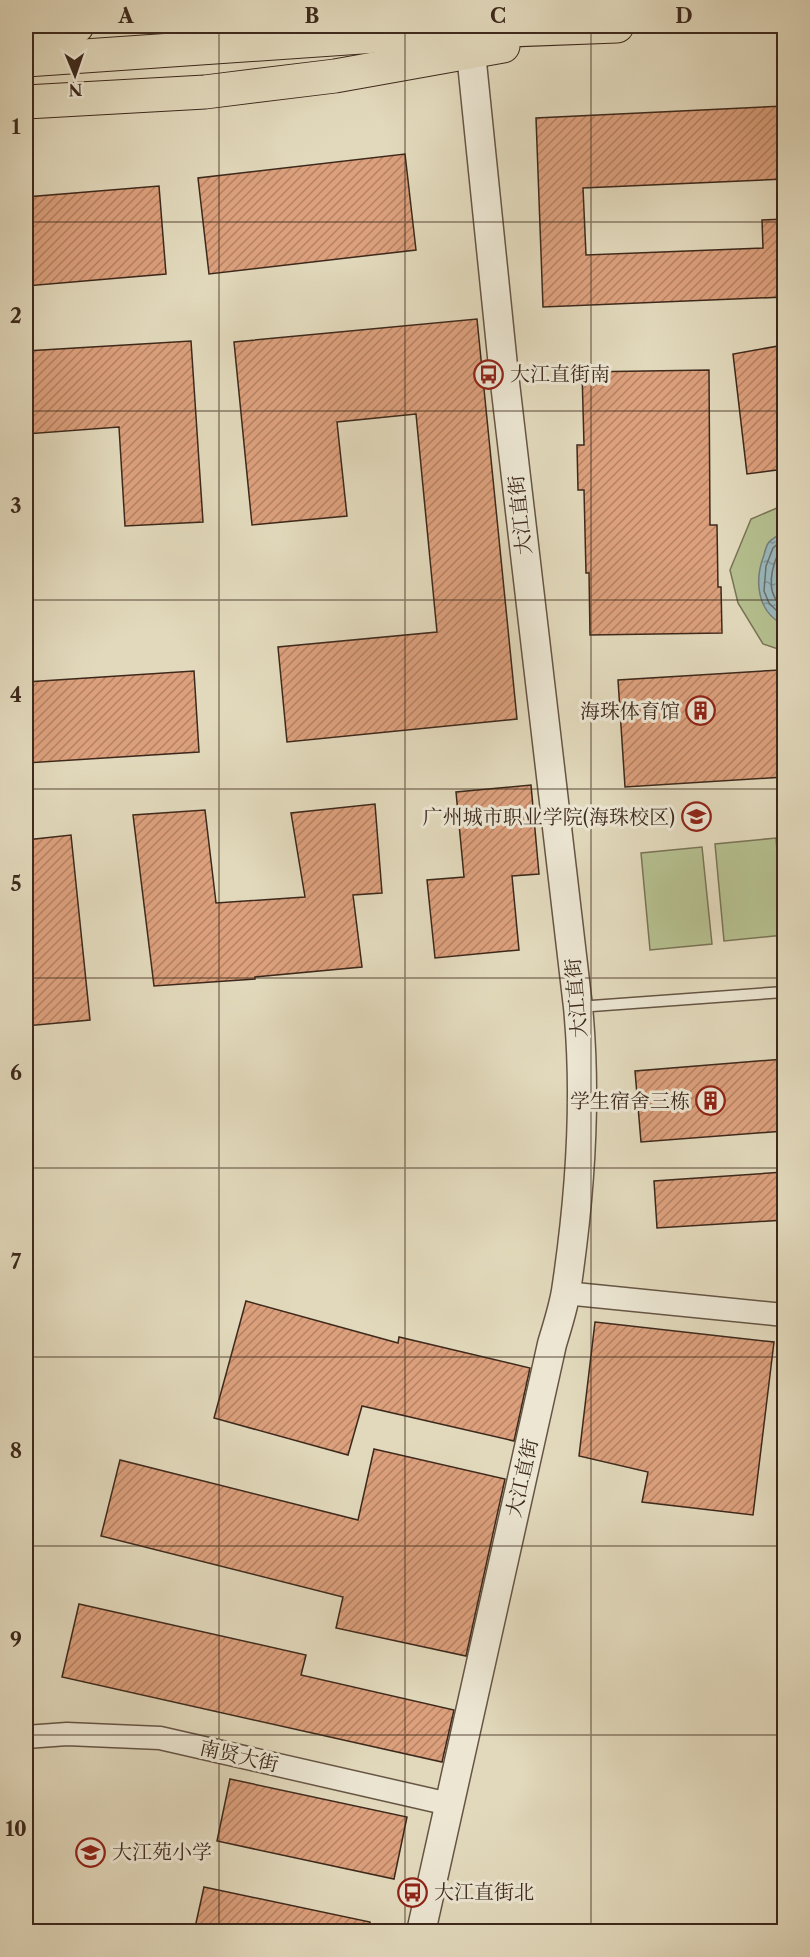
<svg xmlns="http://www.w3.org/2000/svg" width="810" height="1957" viewBox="0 0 810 1957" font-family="'Libre Caslon Text','Noto Serif SC',serif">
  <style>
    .park { fill: #b5bf8f; stroke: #797456; stroke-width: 1.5 }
    .water { fill: url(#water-ripples); stroke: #747e7b; stroke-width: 1.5 }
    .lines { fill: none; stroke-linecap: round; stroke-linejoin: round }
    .shore { stroke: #6b706c; stroke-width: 1.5 }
    .building { fill: url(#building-hatch); stroke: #3d291c; stroke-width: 1.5 }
    .service-casing { stroke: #654; stroke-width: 13 }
    .minor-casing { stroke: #654; stroke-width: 25 }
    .tertiary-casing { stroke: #654; stroke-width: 31 }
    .primary-casing { stroke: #3d291c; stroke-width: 35 }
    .service { stroke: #ece6d3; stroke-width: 10 }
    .minor { stroke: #ece6d3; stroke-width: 22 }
    .tertiary { stroke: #ece6d3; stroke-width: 28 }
    .primary { stroke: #e2d9bc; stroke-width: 33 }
    .grid { fill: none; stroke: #3d291c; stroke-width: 1.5; stroke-opacity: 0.55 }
    .labels { text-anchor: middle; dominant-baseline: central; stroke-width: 6; stroke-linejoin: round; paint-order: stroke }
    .poi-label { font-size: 20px; fill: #3d291c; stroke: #ece6d3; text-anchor: start }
    .street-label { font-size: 20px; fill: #3d291c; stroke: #ece6d3 }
    .neatline { fill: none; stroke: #3d291c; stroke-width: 2 }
    .grid-label { font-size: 20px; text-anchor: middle; font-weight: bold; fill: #3d291c }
  </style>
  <defs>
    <pattern id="water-ripples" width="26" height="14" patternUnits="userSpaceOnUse" patternTransform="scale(1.5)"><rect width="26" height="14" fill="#99b7bb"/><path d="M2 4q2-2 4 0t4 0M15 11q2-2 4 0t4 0" fill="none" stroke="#7e9597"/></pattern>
    <pattern id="building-hatch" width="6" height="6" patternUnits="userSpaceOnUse" patternTransform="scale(1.5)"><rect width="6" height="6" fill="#dca07c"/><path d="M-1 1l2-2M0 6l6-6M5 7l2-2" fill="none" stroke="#b48265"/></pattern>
  </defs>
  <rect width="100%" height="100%" fill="#e2d9bc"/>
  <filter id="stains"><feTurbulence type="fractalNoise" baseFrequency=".00333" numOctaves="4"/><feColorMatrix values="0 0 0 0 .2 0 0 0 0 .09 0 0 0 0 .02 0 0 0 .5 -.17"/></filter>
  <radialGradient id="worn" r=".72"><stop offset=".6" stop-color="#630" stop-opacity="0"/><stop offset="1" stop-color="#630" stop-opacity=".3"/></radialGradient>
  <!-- park -->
  <g class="park">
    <path d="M784,505V651L763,644L738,603L730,570L751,519Z"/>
    <path d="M776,838L784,935L724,941L715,844Z"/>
    <path d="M702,847L712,944L650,950L641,853Z"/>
  </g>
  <!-- water -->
  <path class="water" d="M784,531V625C757,612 754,581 764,555C765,551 766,546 769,542C773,538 780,534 784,531Z"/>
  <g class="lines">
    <!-- shore -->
    <g class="shore">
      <path d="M784,538L773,548L766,566L764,591L769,603L784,618"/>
      <path d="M784,548C773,556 767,585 775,598C777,602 781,605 784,608"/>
    </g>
  </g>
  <!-- building -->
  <g class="building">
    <path d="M784,106V179L583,188L586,255L763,248L762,220L784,219V297L543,307L536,118Z"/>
    <path d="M405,154L416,250L209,274L198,178Z"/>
    <path d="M159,186L166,274L26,286V197Z"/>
    <path d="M477,319L517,719L287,742L278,647L437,632L416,414L337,422L347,516L252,525L234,342Z"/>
    <path d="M191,341L203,522L125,526L119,427L26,434V351Z"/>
    <path d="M784,345V469L747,474L733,354Z"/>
    <path d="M709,370L710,525H717L718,587H721L722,633L590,635L589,573H586L584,490H578L577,445H584L582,372Z"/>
    <path d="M780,670L784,777L625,787L618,680Z"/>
    <path d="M194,671L199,752L26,763V682Z"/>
    <path d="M531,785L539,874L512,876L519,950L435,958L427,880L464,877L456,792Z"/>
    <path d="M375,804L382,893L353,895L362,967L255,977V979L154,986L133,815L205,810L216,903L305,897L291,813Z"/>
    <path d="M71,835L90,1020L26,1026V953H32L26,909V840Z"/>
    <path d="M784,1059V1131L641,1142L635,1071Z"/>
    <path d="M784,1172V1220L657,1228L654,1181Z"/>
    <path d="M246,1301L398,1343L399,1337L530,1368L514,1441L362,1406L348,1455L214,1418Z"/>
    <path d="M595,1322L774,1342L753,1515L642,1502L648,1472L579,1456Z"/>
    <path d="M374,1449L505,1479L466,1656L336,1628L343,1597L101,1536L120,1460L358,1520Z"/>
    <path d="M79,1604L306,1655L301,1675L454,1710L442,1762L62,1677Z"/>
    <path d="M230,1779L407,1817L394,1879L217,1841Z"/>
    <path d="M204,1887L370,1922L369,1932H194Z"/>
  </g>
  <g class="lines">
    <defs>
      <path id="service" d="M578,1007L784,992"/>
      <g id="minor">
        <path d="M565,1293L784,1315"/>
        <path d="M26,1737L67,1734L160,1738L449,1804"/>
      </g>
      <path id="tertiary" d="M421,1932L552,1344C557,1327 563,1309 566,1291C580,1198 587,1100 578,1007L503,366L471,53"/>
      <g id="primary">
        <path d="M26,29L77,26"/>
        <path d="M26,60L405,34L617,26"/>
        <path d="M26,102L205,92L335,76L503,46"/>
      </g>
    </defs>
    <!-- service casing -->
    <use href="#service" class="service-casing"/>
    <!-- minor casing -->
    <use href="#minor" class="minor-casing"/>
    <!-- tertiary casing -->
    <use href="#tertiary" class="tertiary-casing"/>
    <!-- primary casing -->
    <use href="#primary" class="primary-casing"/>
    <!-- service -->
    <use href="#service" class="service"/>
    <!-- minor -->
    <use href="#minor" class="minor"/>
    <!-- tertiary -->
    <use href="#tertiary" class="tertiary"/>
    <!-- primary -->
    <use href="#primary" class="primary"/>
  </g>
  <!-- grid -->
  <path class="grid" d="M219,26V1932M405,26V1932M591,26V1932M26,222H784M26,411H784M26,600H784M26,789H784M26,978H784M26,1168H784M26,1357H784M26,1546H784M26,1735H784"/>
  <!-- icons -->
  <defs>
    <symbol id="bus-ring" viewBox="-11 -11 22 22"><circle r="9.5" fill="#ece6d3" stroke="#8f2418" stroke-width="1.5"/><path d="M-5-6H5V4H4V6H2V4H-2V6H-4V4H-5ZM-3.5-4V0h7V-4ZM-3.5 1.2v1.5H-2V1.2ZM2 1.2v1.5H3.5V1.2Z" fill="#8f2418"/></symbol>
    <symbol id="building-ring" viewBox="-11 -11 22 22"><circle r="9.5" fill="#ece6d3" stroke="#8f2418" stroke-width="1.5"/><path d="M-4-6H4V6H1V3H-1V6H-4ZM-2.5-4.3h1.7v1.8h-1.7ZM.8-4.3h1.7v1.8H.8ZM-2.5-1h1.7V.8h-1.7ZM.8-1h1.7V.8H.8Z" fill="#8f2418"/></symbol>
    <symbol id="university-ring" viewBox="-11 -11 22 22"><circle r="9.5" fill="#ece6d3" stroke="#8f2418" stroke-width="1.5"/><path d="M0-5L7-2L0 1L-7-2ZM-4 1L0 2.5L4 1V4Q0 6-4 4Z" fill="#8f2418"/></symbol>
    <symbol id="school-ring" viewBox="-11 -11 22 22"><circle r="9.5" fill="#ece6d3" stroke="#8f2418" stroke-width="1.5"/><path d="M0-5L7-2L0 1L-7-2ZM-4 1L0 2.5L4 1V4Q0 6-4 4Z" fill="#8f2418"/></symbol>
  </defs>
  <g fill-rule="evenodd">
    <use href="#bus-ring" x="472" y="358" width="33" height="33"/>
    <use href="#building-ring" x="684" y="694" width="33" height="33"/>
    <use href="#university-ring" x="680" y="800" width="33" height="33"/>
    <use href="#building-ring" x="694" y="1084" width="33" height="33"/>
    <use href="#school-ring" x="74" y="1836" width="33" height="33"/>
    <use href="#bus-ring" x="396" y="1876" width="33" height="33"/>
  </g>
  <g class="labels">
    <!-- poi labels -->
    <g class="poi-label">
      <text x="510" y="374">大江直街南</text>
      <text x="680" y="711" text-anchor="end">海珠体育馆</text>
      <text x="675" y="817" text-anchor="end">广州城市职业学院(海珠校区)</text>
      <text x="690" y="1101" text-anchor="end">学生宿舍三栋</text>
      <text x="112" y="1852">大江苑小学</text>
      <text x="434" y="1892">大江直街北</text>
    </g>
    <!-- street labels -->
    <g class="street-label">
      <text transform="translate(520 515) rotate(-96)">大江直街</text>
      <text transform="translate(576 998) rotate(-95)">大江直街</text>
      <text transform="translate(522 1478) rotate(-77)">大江直街</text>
      <text transform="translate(239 1756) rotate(13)">南贤大街</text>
    </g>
  </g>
  <!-- margin -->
  <rect width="810" height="1957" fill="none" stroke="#e2d9bc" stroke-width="66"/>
  <!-- north arrow -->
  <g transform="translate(75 75) rotate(178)" stroke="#ece6d3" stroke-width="4.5" paint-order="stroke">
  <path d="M0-4.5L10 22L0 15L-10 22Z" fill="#3d291c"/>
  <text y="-9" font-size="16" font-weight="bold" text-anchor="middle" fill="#3d291c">N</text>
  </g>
  <rect x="33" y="33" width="744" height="1891" class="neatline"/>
  <g class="grid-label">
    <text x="126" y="23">A</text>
    <text x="312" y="23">B</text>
    <text x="498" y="23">C</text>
    <text x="684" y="23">D</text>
    <text x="16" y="134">1</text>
    <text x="16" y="323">2</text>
    <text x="16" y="513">3</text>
    <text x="16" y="702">4</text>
    <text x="16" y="891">5</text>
    <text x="16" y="1080">6</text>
    <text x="16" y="1269">7</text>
    <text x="16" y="1458">8</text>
    <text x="16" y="1647">9</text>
    <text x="16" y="1836">10</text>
  </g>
  <rect width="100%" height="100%" filter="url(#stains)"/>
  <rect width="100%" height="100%" fill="url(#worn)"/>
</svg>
